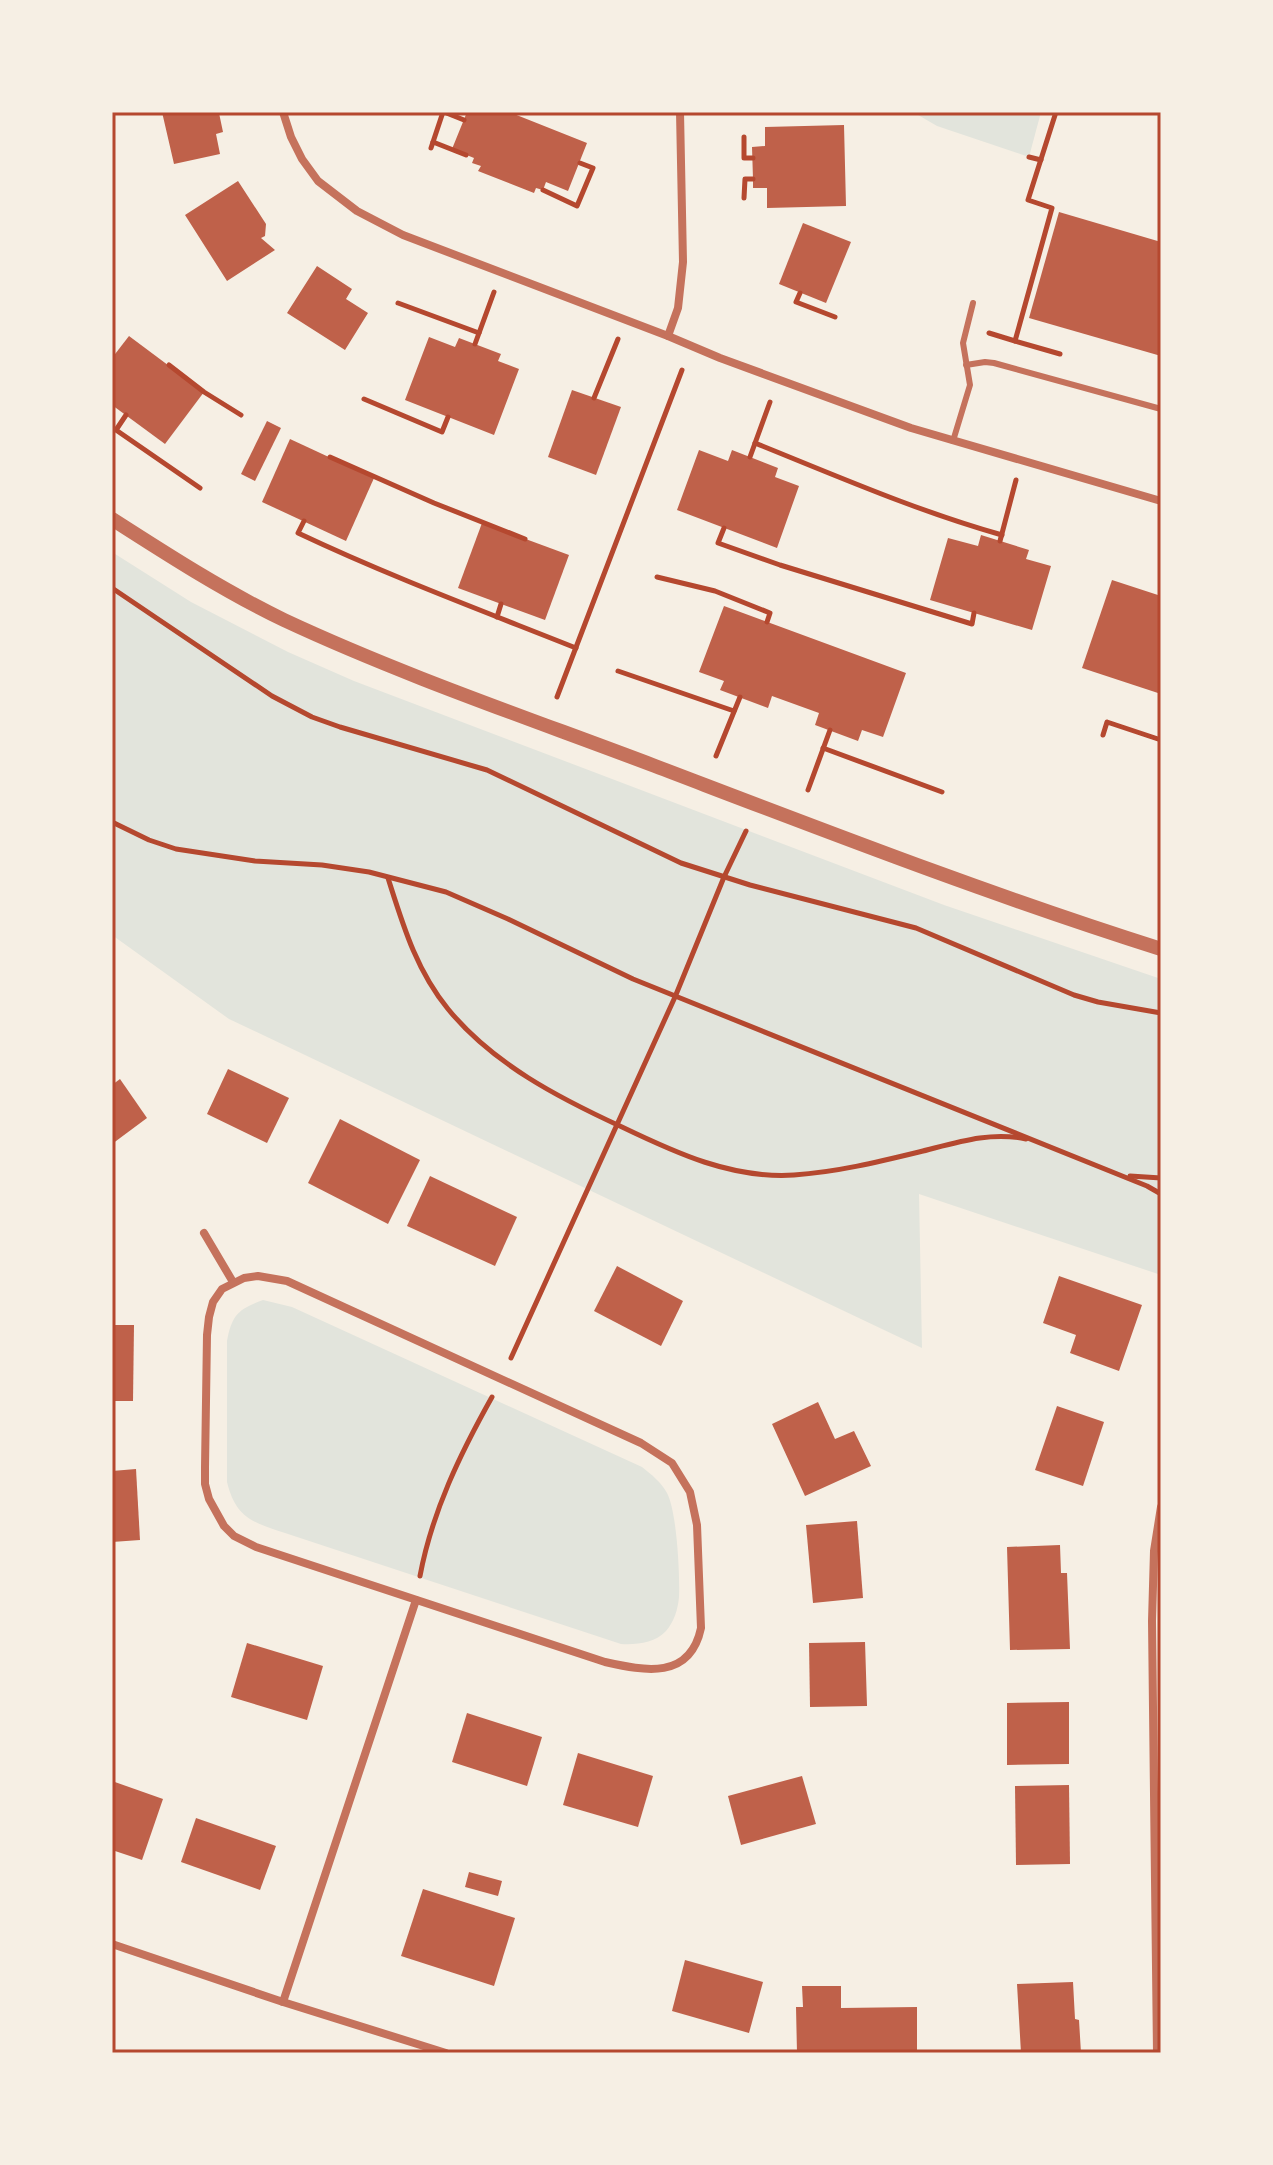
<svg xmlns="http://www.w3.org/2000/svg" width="1273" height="2165" viewBox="0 0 1273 2165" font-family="'Sofia Sans Condensed',sans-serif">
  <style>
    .green { fill: #e2e4dc }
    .building { fill: #bf614a }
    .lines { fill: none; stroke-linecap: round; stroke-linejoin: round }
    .path { stroke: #b5482f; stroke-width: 5 }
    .service { stroke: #c5725c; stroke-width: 6 }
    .minor { stroke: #c5725c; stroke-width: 8 }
    .tertiary { stroke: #c5725c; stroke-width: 14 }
    .neatline { fill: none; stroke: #b5482f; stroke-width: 3 }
  </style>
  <rect width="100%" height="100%" fill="#f6efe4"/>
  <!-- green -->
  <g class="green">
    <path d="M913,112H1041L1029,157L937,126Z"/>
    <path d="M112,552L191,602L288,652L354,681L944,905L1161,979V1275L919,1194L922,1348L229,1019L112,935Z"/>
    <path d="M263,1300L292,1307L642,1467C652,1475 661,1482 667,1493C677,1512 680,1575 679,1597C678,1609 674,1622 666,1631C655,1643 636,1645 621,1644L285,1533C252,1522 236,1518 227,1482V1341C232,1315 238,1309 263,1300Z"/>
  </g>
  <!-- building -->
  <g class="building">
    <path d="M162,112H212L213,115L219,113L223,132L216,134L220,154L174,164Z"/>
    <path d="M467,112H509L587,143L568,191L546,182L543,190L536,188L534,193L478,171L481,166L472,163L474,158L452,149Z"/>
    <path d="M844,125L846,206L767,208V188H753V179L752,147L765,146V127Z"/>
    <path d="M238,181L266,224L265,236L261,238L275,250L227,281L185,215Z"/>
    <path d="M1059,212L1161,242V356L1029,318Z"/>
    <path d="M803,223L851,242L826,303L779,284Z"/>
    <path d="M317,266L352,289L346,299L368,313L345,350L287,313Z"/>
    <path d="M129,336L204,392L165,444L112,405V358Z"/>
    <path d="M429,337L455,347L459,338L501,354L498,361L519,369L494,435L405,400Z"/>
    <path d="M572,390L621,407L596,475L548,457Z"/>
    <path d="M267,421L281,428L255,481L241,474Z"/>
    <path d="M290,439L374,478L346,541L262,502Z"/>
    <path d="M699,450L728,461L732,450L778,468L775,477L799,486L777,548L677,510Z"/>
    <path d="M482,523L569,555L545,620L458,588Z"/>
    <path d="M981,535L1029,550L1026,559L1051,566L1032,630L930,600L948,538L978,546Z"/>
    <path d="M1112,580L1161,596V694L1082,668Z"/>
    <path d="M724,606L906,673L883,737L862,730L858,741L815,725L819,713L772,696L768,708L720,690L724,681L699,672Z"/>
    <path d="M228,1069L289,1098L267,1143L207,1114Z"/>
    <path d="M120,1079L147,1118L112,1144V1085Z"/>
    <path d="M340,1119L420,1160L388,1224L308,1183Z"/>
    <path d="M430,1176L517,1217L495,1266L407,1226Z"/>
    <path d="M617,1266L683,1301L661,1346L594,1311Z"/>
    <path d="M1059,1276L1142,1305L1119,1371L1070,1353L1076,1335L1043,1323Z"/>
    <path d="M112,1325H134L133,1401H112Z"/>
    <path d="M818,1402L835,1439L854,1431L871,1466L805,1496L772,1424Z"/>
    <path d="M1057,1406L1104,1422L1083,1486L1035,1470Z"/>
    <path d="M136,1469L140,1540L112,1542V1471Z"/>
    <path d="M857,1521L863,1598L813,1603L806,1525Z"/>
    <path d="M1060,1545L1061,1573H1067L1070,1649L1010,1650L1007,1547Z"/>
    <path d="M865,1642L867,1706L810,1707L809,1643Z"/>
    <path d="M247,1643L323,1666L307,1720L231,1697Z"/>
    <path d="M1069,1702V1764L1007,1765V1703Z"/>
    <path d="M467,1713L542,1737L527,1786L452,1762Z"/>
    <path d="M578,1753L653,1776L638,1827L563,1805Z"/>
    <path d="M802,1776L816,1824L741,1845L728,1796Z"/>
    <path d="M112,1781L163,1799L142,1860L112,1850Z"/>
    <path d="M1069,1785L1070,1864L1016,1865L1015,1786Z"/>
    <path d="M196,1818L276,1846L260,1890L181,1862Z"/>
    <path d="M469,1872L502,1881L498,1896L465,1887Z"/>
    <path d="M423,1889L515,1918L494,1986L401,1956Z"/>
    <path d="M685,1960L763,1982L749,2033L672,2011Z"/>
    <path d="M1073,1982L1075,2019L1079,2020L1081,2053H1021L1017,1984Z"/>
    <path d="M802,1986H841V2008L917,2007V2053H797L796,2007H803Z"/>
  </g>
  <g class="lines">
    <!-- path -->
    <g class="path">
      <path d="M444,112L464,120"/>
      <path d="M1056,112L1028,200L1052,208L1015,341L1060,354"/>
      <path d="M744,137V158H753"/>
      <path d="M433,142L466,155"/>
      <path d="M431,148L443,112"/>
      <path d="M1029,157L1041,160"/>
      <path d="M543,190L577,206L593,168L580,163"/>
      <path d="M744,198L745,179H753"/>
      <path d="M800,293L796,302L835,317"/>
      <path d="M398,303L479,333"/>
      <path d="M989,333L1015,341"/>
      <path d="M475,344L494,292"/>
      <path d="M169,365L204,392L241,415"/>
      <path d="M594,398L618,339"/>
      <path d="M364,399L442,432L448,417"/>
      <path d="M126,415L116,430L200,488"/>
      <path d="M755,443C837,476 917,511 1002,535"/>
      <path d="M330,457L434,503L525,539"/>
      <path d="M750,457L770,402"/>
      <path d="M304,521L298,533C389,576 483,611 576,648"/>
      <path d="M724,528L718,543L780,565L972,624L974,613"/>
      <path d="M1000,541L1016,480"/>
      <path d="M657,577L715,591L770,613L767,622"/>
      <path d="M112,588L272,696L312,717L340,727L487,770L681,863L750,885L916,928L1074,995L1098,1002L1161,1013"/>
      <path d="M497,617L501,604"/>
      <path d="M618,671L734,711"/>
      <path d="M557,697L682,370"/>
      <path d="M1103,735L1107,722L1161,740"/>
      <path d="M823,748L942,792"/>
      <path d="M716,756L740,697"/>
      <path d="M808,790L830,730"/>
      <path d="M112,822L149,840L176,849L255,861L322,865L369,872L446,892L508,919L633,979L1147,1186L1161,1194"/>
      <path d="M388,878C403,925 416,970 448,1009C493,1064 559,1098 622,1127C676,1153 732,1179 794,1175C837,1172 878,1162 919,1152C955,1143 989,1131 1026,1139"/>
      <path d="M1130,1176L1161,1178"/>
      <path d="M511,1358L675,997L724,877L746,831"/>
      <path d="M420,1576C432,1512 460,1454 492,1397"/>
    </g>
    <!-- service -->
    <g class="service">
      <path d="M966,365L985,362L994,363L1161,409"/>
      <path d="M953,441L970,385L963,343L973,303"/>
    </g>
    <!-- minor -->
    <g class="minor">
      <path d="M283,112L291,137L302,159L318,181L357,211L403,235L668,336L720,358L911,428L1161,501"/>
      <path d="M668,336L678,308L683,262L680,112"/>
      <path d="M204,1233L233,1282"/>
      <path d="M258,1276L287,1281L641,1443L672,1463L690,1492L697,1525L701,1628C690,1680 645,1671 605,1662L256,1547L234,1536L224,1526L209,1499L205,1484V1467L207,1335L209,1317L213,1302L222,1289L244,1278Z"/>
      <path d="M112,1944L283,2002L446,2053"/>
      <path d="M283,2002L416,1600"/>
      <path d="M1157,2053L1152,1621L1154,1551L1161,1507"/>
    </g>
    <!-- tertiary -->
    <path class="tertiary" d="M112,519C168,555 224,591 284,620C404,676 531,719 655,766C823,830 990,895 1161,949"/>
  </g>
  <!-- border -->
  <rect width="1273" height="2165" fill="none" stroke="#f6efe4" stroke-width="228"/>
  <rect x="114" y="114" width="1045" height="1937" class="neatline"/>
</svg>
